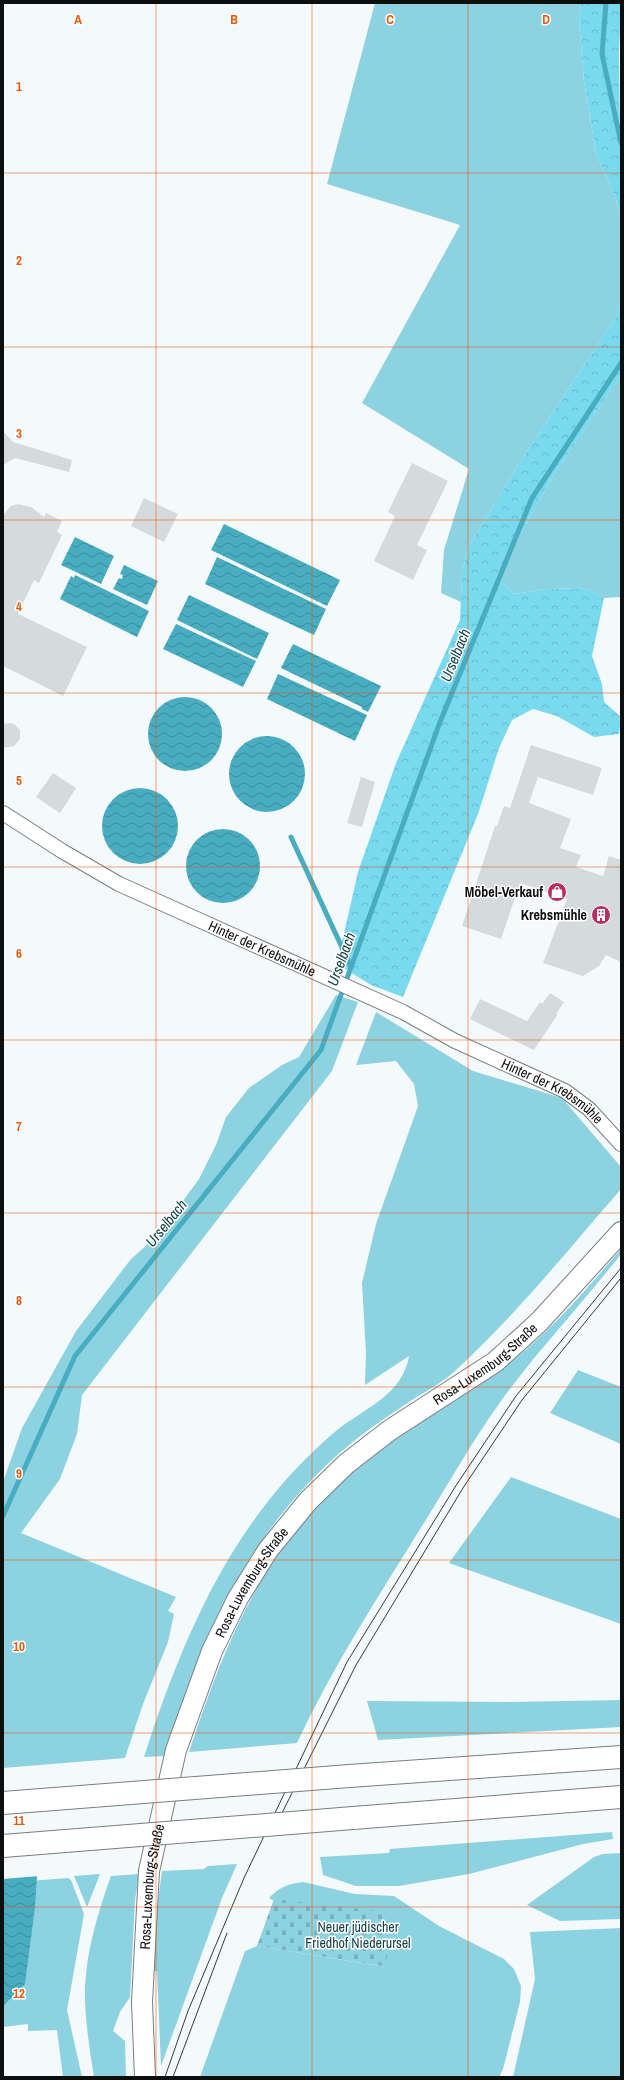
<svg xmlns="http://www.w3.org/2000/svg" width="624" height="2080" viewBox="0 0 624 2080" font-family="'Archivo Narrow',sans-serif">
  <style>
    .grass { fill: #8dd2e0 }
    .forest { fill: url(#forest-crowns) }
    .cemetery { fill: url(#cemetery-stones) }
    .water { fill: url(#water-waves) }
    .pier { fill: #f4fafb }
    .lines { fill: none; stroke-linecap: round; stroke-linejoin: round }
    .stream { stroke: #49adc1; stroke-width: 5 }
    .building { fill: #d5dbdc }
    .street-casing { stroke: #797e7f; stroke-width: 16 }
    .secondary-casing { stroke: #797e7f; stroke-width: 22 }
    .highway-casing { stroke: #797e7f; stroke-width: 24 }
    .street { stroke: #fff; stroke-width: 14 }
    .secondary { stroke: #fff; stroke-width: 20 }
    .highway { stroke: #fff; stroke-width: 22 }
    .tram { stroke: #373a3a; stroke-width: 1 }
    .highway-bridge-casing { stroke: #797e7f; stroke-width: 24; stroke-linecap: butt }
    .highway-bridge { stroke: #fff; stroke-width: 22 }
    .grid { fill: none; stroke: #e8590c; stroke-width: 1; stroke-opacity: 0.55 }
    .labels { text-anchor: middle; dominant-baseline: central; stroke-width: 3; stroke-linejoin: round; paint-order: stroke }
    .poi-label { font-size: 14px; font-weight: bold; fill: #0d0f0f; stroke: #fff; text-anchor: end }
    .street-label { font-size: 14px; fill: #0d0f0f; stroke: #fff }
    .park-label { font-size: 14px; fill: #124048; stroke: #fff }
    .water-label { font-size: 15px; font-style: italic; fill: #15424b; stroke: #fff }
    .grid-label { font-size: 13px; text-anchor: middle; font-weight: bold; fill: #e8590c; stroke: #fff; stroke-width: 3; stroke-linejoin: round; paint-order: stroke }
  </style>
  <defs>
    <pattern id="forest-crowns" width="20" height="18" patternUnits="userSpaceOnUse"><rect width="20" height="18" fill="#79daef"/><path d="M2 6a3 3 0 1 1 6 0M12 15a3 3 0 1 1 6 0" fill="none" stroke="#67bacc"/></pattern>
    <pattern id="cemetery-stones" width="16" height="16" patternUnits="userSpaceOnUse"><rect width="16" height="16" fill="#8dd2e0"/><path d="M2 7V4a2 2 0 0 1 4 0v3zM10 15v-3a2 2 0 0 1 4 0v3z" fill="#78b3bf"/></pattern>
    <pattern id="water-waves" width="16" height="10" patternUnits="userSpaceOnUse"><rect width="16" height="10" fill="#49adc1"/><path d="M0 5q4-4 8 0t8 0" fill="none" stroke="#3b8b9b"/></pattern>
  </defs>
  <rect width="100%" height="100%" fill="#f4fafb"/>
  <!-- grass -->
  <g class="grass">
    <path d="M375,3H581L579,20L584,81L596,153L616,199L621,218V303L618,314L522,459L468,548L462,573L461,602L441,593L444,550L469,469L362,403L460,225L327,184Z"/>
    <path d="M621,375V597L604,598L587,588L547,589L514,594L496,577L553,476Z"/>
    <path d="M336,995L358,1002L332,1071L82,1395L77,1434L60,1479L21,1533L176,1597L168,1611L174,1614L168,1642L143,1704L125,1758L3,1768V1482L22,1428L76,1331L131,1259L157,1236L199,1179L216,1145L226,1117L249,1088L282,1065L299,1057Z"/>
    <path d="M376,1012L473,1071L562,1098L621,1167V1189C568,1250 515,1316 455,1371C442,1383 424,1392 409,1402C383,1419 357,1437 334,1458C245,1539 199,1643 165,1756L144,1757C176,1658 215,1561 284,1482C298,1466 324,1440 341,1427C368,1407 403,1393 409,1356L365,1385L366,1353L362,1283L376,1224L418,1106L414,1084L396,1061L356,1065Z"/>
    <path d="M621,1249V1254C582,1304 538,1350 501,1401C472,1441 448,1485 422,1526C378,1597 332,1668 297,1743L189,1752C224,1646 257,1563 339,1483C387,1437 447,1408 501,1369C548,1335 584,1292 621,1249Z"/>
    <path d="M578,1370L621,1387V1444L550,1413Z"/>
    <path d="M511,1477L621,1519V1624L449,1563Z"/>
    <path d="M621,1700V1727L378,1740L367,1701L509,1702Z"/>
    <path d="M612,1832L613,1839L583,1844L469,1874L399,1886H356L323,1875L320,1857L389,1853L390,1849Z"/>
    <path d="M621,1853V1919L560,1921L527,1905L594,1857L603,1854Z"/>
    <path d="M237,1864L222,1898L161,2066L157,1971H152L155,1923L162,1871L204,1869L208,1866Z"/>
    <path d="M100,1874L87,1907L74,1876Z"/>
    <path d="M139,1874L135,1900L130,1997L120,2012L113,2031L125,2041L126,2077H94C90,2052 86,2027 85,2001C84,1958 97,1915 111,1876Z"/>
    <path d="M68,1878L71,1880L84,1914L67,2010L82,2077H63L57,2030L28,2031V2024L3,2027V1883Z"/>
    <path d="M303,1882L355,1894L394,1896L439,1926L504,1959L514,1969L521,1986L520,2002L503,2069L499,2077H200L245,1951L257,1946L386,1967L269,1898C279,1887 288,1884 303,1882Z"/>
    <path d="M621,1928V2077H513L535,1979L530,1932Z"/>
  </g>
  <!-- forest -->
  <g class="forest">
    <path d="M581,3H621L619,53L621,218L616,199L596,153L584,81L579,20Z"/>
    <path d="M621,303V375L553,476L496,577L514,594L547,589L587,588L604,598L592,656L602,684L604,702L621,717L619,734L594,737L557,716L533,709L512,720L499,748L478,814L403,997L371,985L337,964L358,872L396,763L460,620L462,573L468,548L522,459L618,314Z"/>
  </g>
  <!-- cemetery -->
  <path class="cemetery" d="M274,1899L388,1912L387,1967L257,1946Z"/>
  <!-- water -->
  <g class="water">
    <path d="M224,524L340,580L327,606L211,550Z"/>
    <path d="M75,537L114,556L101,584L61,565Z"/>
    <path d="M217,557L326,609L314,635L205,584Z"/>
    <path d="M124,565L158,581L147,605L113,589L119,578L122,579L123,575L120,574Z"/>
    <path d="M75,575L149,611L137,637L60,599L71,576L74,578Z"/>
    <path d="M189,595L269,633L257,659L177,620Z"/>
    <path d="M176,624L256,661L243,687L163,649Z"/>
    <path d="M293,644L381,686L368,712L362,709V707L281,668Z"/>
    <path d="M278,674L367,715L355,741L267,699Z"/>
    <circle cx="185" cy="734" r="37"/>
    <circle cx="267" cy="774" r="38"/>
    <circle cx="140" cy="826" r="38"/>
    <circle cx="223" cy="866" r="37"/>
    <path d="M3,1810L38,1860L35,1907L25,1984L3,2006Z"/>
  </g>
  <!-- pier -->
  <path class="pier" d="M16,1806L40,1859L39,1876L3,1879V1808Z"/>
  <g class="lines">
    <!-- stream -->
    <g class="stream">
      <path d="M606,3L602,54L621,143"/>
      <path d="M291,837L351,967"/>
      <path d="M3,1516L75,1356L321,1050L440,722L532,498L621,363"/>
    </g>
  </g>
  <!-- building -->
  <g class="building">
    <path d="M3,431L13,442L72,460L69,472L15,458L3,465Z"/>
    <path d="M412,463L448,481L417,545L427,550L413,580L374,561L395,516L388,512Z"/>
    <path d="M144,498L178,514L164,542L131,526Z"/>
    <path d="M18,504L31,507L44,517L46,513L62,521L57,532L62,535L39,583L34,580L18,614L87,647L63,696L3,666V515L11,506Z"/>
    <path d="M10,723L14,724L20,730V739L14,746L3,748V724Z"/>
    <path d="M531,745L602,768L593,795L538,777L529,803L571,819L560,848L581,855L576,867L603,876L609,856L621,860V962L606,955L599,966L583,976L543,963L567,899L520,883L501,939L462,926L495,826H497L504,806L510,808Z"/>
    <path d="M53,773L76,788L60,813L36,797Z"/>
    <path d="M361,777L375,782L362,827L347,823Z"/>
    <path d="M550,993L564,1002L556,1014H558L534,1050L470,1019L480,999L527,1021L540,1002L542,1004Z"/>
  </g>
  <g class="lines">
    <defs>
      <g id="street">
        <path id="s1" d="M3,813L62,851L119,884L403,1012L455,1041L565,1091L589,1109L621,1144"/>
      </g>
      <g id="secondary">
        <path id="s2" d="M145,2077L142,2002L149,1871L176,1750L212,1651L238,1598L268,1550L308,1501L346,1464L390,1430L495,1362L539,1322L621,1232"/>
      </g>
      <g id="highway">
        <path d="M349,1776L621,1757"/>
        <path d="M353,1818L621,1797"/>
      </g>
    </defs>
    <!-- street casing -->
    <use href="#street" class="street-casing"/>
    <!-- secondary casing -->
    <use href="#secondary" class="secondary-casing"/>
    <!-- highway casing -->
    <use href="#highway" class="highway-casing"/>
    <!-- street -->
    <use href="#street" class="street"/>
    <!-- secondary -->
    <use href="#secondary" class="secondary"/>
    <!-- highway -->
    <use href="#highway" class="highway"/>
    <!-- tram -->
    <g class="tram">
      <path d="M275,1827L356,1665L463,1488L522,1400L621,1278"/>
      <path d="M165,2077L188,2011L244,1878L347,1662L457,1484L516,1396L621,1268"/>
      <path d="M173,2077L227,1933"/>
    </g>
    <defs>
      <g id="highway-bridge">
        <path d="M3,1803L349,1776"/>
        <path d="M3,1846L353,1818"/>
      </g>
    </defs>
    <!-- highway-bridge casing -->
    <use href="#highway-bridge" class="highway-bridge-casing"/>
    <!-- highway-bridge -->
    <use href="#highway-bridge" class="highway-bridge"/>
  </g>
  <!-- grid -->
  <path class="grid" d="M156,3V2077M312,3V2077M468,3V2077M3,173H621M3,347H621M3,520H621M3,693H621M3,867H621M3,1040H621M3,1213H621M3,1387H621M3,1560H621M3,1733H621M3,1907H621"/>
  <!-- icons -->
  <defs>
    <symbol id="shop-disc" viewBox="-11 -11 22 22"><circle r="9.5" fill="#b92d63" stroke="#fff"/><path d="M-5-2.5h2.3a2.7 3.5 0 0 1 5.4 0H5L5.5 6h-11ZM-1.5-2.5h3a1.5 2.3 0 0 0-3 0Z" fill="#fff"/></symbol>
    <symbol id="building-disc" viewBox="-11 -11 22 22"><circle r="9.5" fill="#b92d63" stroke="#fff"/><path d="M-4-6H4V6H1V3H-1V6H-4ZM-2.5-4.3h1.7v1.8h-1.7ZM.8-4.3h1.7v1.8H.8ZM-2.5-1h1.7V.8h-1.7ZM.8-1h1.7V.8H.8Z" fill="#fff"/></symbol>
  </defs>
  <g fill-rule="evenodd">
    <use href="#shop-disc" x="546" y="881" width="22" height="22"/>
    <use href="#building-disc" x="590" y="904" width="22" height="22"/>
  </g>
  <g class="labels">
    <!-- poi labels -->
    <g class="poi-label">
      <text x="543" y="892">Möbel-Verkauf</text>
      <text x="587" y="915">Krebsmühle</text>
    </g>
    <!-- street labels -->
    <g class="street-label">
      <text stroke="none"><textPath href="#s1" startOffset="293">Hinter der Krebsmühle</textPath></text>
      <text stroke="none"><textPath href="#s1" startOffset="617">Hinter der Krebsmühle</textPath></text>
      <text stroke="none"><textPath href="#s2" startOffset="839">Rosa-Luxemburg-Straße</textPath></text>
      <text stroke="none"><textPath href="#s2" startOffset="515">Rosa-Luxemburg-Straße</textPath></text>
      <text stroke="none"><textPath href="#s2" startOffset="191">Rosa-Luxemburg-Straße</textPath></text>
    </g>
    <!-- park labels -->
    <g class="park-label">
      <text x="358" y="1927">Neuer jüdischer<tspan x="358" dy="16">Friedhof Niederursel</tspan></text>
    </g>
    <!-- water labels -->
    <g class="water-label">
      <text transform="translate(455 655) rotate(-68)">Urselbach</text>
      <text transform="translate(341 959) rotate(-70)">Urselbach</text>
      <text transform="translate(166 1223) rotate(-51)">Urselbach</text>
    </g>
  </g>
  <g class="grid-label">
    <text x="78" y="24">A</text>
    <text x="234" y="24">B</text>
    <text x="390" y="24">C</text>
    <text x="546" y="24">D</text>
    <text x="19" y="91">1</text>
    <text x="19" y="265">2</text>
    <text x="19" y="438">3</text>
    <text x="19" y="611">4</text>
    <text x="19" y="785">5</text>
    <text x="19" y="958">6</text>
    <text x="19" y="1131">7</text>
    <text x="19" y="1305">8</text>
    <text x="19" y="1478">9</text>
    <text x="19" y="1651">10</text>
    <text x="19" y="1825">11</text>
    <text x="19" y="1998">12</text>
  </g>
  <!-- border -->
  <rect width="624" height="2080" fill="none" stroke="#0d0f0f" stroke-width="8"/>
</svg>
